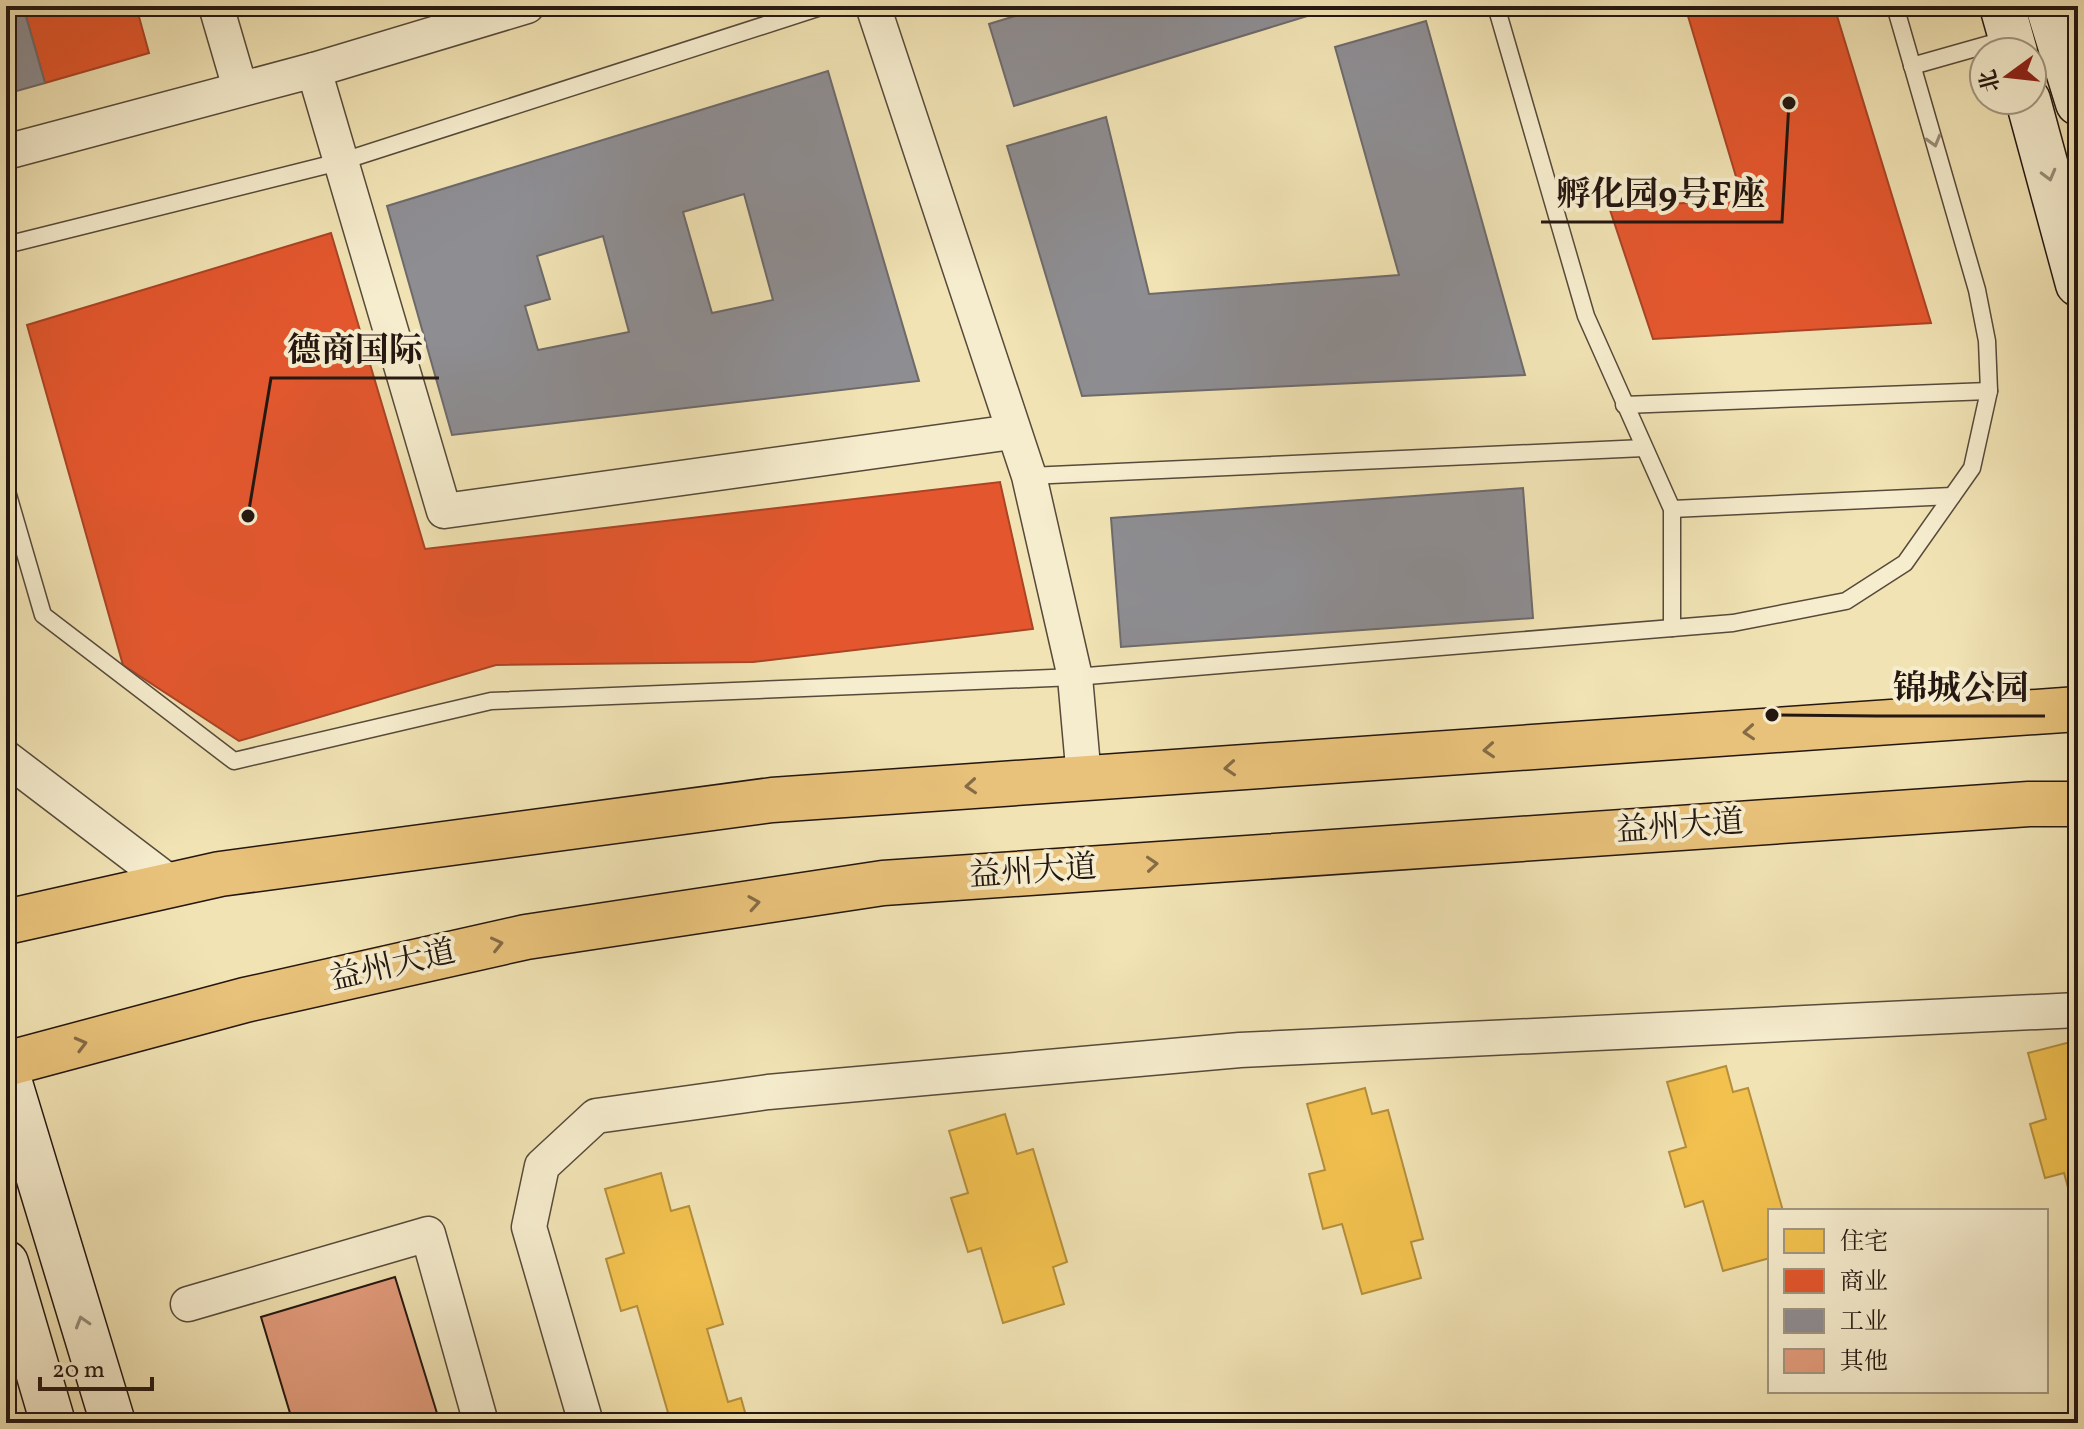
<svg xmlns="http://www.w3.org/2000/svg" width="2084" height="1429" viewBox="0 0 2084 1429" font-family="Vollkorn,'Noto Serif SC',serif">
  <style>
    .homes { fill: #f2c14e; stroke: #b48e3c; stroke-width: 2 }
    .shops { fill: #e4572e; stroke: #aa4425; stroke-width: 2 }
    .industry { fill: #8d8d92; stroke: #6e6a6b; stroke-width: 2; fill-rule: evenodd }
    .building { fill: #e39c7c; stroke: #241711; stroke-width: 2 }
    .lines { fill: none; stroke-linecap: round; stroke-linejoin: round }
    .lane-casing { stroke: #574a3a; stroke-width: 19 }
    .street-casing { stroke: #574a3a; stroke-width: 37 }
    .secondary-casing { stroke: #241711; stroke-width: 47 }
    .primary-casing { stroke: #241711; stroke-width: 47 }
    .lane { stroke: #f6edce; stroke-width: 16 }
    .street { stroke: #f6edce; stroke-width: 34 }
    .secondary { stroke: #f6edce; stroke-width: 44 }
    .primary { stroke: #e8c27a; stroke-width: 44 }
    .oneway { stroke: #988d79 }
    .oneway2 { stroke: #866c46 }
    .labels { text-anchor: middle; dominant-baseline: central; stroke-width: 8; stroke-linejoin: round; paint-order: stroke }
    .street-label { font-size: 32px; fill: #241711; stroke: #f6edce }
    .leader { fill: none; stroke: #241711; stroke-width: 3 }
    .callout-dot { fill: #241711; stroke: #f6edce; stroke-width: 3 }
    .callout-label { font-size: 34px; text-anchor: middle; font-weight: bold; fill: #241711; stroke: #f6edce; stroke-width: 8; stroke-linejoin: round; paint-order: stroke }
  </style>
  <rect width="100%" height="100%" fill="#f1e3b4"/>
  <filter id="stains"><feTurbulence type="fractalNoise" baseFrequency=".0025" numOctaves="4"/><feColorMatrix values="0 0 0 0 .2 0 0 0 0 .09 0 0 0 0 .02 0 0 0 .5 -.17"/></filter>
  <radialGradient id="worn" r=".72"><stop offset=".6" stop-color="#630" stop-opacity="0"/><stop offset="1" stop-color="#630" stop-opacity=".3"/></radialGradient>
  <!-- homes -->
  <g class="homes">
    <path d="M2078,1040V1224L2064,1173L2045,1178L2030,1124L2046,1119L2028,1053Z"/>
    <path d="M1726,1066L1733,1092L1748,1088L1783,1211H1770V1258L1723,1271L1703,1201L1685,1207L1669,1152L1686,1147L1667,1082Z"/>
    <path d="M1365,1088L1372,1114L1388,1110L1423,1239L1411,1242L1421,1278L1362,1294L1342,1224L1323,1229L1309,1174L1325,1170L1307,1104Z"/>
    <path d="M1005,1114L1017,1154L1033,1149L1067,1262L1053,1267L1064,1304L1003,1323L981,1248L968,1252L951,1198L968,1193L949,1131Z"/>
    <path d="M661,1173L671,1211L689,1206L723,1324L707,1329L728,1402L741,1398L748,1423H671L637,1306L621,1311L606,1259L624,1253L605,1189Z"/>
  </g>
  <!-- shops -->
  <g class="shops">
    <path d="M23,6H136L149,53L45,83Z"/>
    <path d="M1685,6H1834L1931,323L1653,339L1609,207L1743,200Z"/>
    <path d="M331,233L425,549L1000,482L1033,629L753,662L496,665L239,741L123,665L27,325Z"/>
  </g>
  <!-- industry -->
  <g class="industry">
    <path d="M6,6H23L45,83L6,94Z"/>
    <path d="M1048,6H1340L1014,106L989,24Z"/>
    <path d="M1426,21L1525,375L1082,396L1007,146L1106,117L1149,294L1399,275L1335,47Z"/>
    <path d="M828,71L919,381L452,435L387,206ZM744,194L773,300L712,313L683,212ZM603,236L629,332L538,350L525,306L550,299L537,256Z"/>
    <path d="M1523,488L1533,618L1121,647L1111,518Z"/>
  </g>
  <!-- building -->
  <path class="building" d="M395,1277L440,1423H293L261,1317Z"/>
  <g class="lines">
    <defs>
      <g id="lane">
        <path d="M1496,6L1586,316L1672,509V628"/>
        <path d="M1912,66L2011,38"/>
        <path d="M6,245L343,161L824,6"/>
        <path d="M1624,405L1989,391"/>
        <path d="M1029,476L1644,448"/>
        <path d="M6,488L43,615L234,761L491,701L1075,677L1733,623L1846,601L1905,563L1972,468L1989,391L1987,341L1977,290L1895,6"/>
        <path d="M1672,509L1952,496"/>
      </g>
      <g id="street">
        <path d="M216,6L240,88"/>
        <path d="M873,6L1029,476L1075,677L1084,778"/>
        <path d="M314,70L444,511L1012,432"/>
        <path d="M6,152L314,70L527,6"/>
        <path d="M6,758L173,885"/>
        <path d="M188,1304L428,1234L481,1423"/>
        <path d="M586,1423L529,1227L542,1166L596,1116L768,1092L1240,1050L2078,1010"/>
      </g>
      <g id="secondary">
        <path d="M2002,6L2015,52"/>
        <path d="M2048,6L2078,103"/>
        <path d="M2028,100L2078,284"/>
        <path d="M6,1070L113,1423"/>
        <path d="M6,1263L53,1423"/>
      </g>
      <g id="primary">
        <path d="M6,922L220,874L772,800L2078,709"/>
        <path d="M6,1064L245,1000L526,937L883,883L2029,804H2078"/>
      </g>
    </defs>
    <!-- lane casing -->
    <use href="#lane" class="lane-casing"/>
    <!-- street casing -->
    <use href="#street" class="street-casing"/>
    <!-- secondary casing -->
    <use href="#secondary" class="secondary-casing"/>
    <!-- primary casing -->
    <use href="#primary" class="primary-casing"/>
    <!-- lane -->
    <use href="#lane" class="lane"/>
    <!-- street -->
    <use href="#street" class="street"/>
    <!-- secondary -->
    <use href="#secondary" class="secondary"/>
    <!-- primary -->
    <use href="#primary" class="primary"/>
  </g>
  <!-- one-way arrows -->
  <defs><path id="oneway-chevron" d="M-2-3.5L2.5 0L-2 3.5" fill="none" stroke-width="1.6" stroke-linecap="round" stroke-linejoin="round" transform="scale(2)"/></defs>
  <g class="oneway">
    <use href="#oneway-chevron" transform="translate(1934 141) rotate(74)"/>
    <use href="#oneway-chevron" transform="translate(2049 175) rotate(75)"/>
    <use href="#oneway-chevron" transform="translate(82 1322) rotate(-107)"/>
  </g>
  <g class="oneway2">
    <use href="#oneway-chevron" transform="translate(1749 732) rotate(176)"/>
    <use href="#oneway-chevron" transform="translate(1489 750) rotate(176)"/>
    <use href="#oneway-chevron" transform="translate(1230 768) rotate(176)"/>
    <use href="#oneway-chevron" transform="translate(971 786) rotate(176)"/>
    <use href="#oneway-chevron" transform="translate(1152 864) rotate(-4)"/>
    <use href="#oneway-chevron" transform="translate(754 903) rotate(-9)"/>
    <use href="#oneway-chevron" transform="translate(497 944) rotate(-13)"/>
    <use href="#oneway-chevron" transform="translate(81 1044) rotate(-15)"/>
  </g>
  <g class="labels">
    <!-- street labels -->
    <g class="street-label">
      <text transform="translate(1680 828) rotate(-4)">益州大道</text>
      <text transform="translate(1033 873) rotate(-4)">益州大道</text>
      <text transform="translate(393 967) rotate(-13)">益州大道</text>
    </g>
  </g>
  <!-- callouts -->
  <path class="leader" d="M1789 103L1782 222H1541M248 516L271 378H439M1772 715L1877 716H2045"/>
  <g class="callout-dot">
    <circle cx="1789" cy="103" r="8"/>
    <circle cx="248" cy="516" r="8"/>
    <circle cx="1772" cy="715" r="8"/>
  </g>
  <g class="callout-label">
    <text x="1661" y="205">孵化园9号F座</text>
    <text x="355" y="361">德商国际</text>
    <text x="1961" y="699">锦城公园</text>
  </g>
  <!-- margin -->
  <rect width="2084" height="1429" fill="none" stroke="#f1e3b4" stroke-width="32"/>
  <rect x="8" y="8" width="2068" height="1413" fill="none" stroke="#241711" stroke-width="4"/>
  <rect x="16" y="16" width="2052" height="1397" fill="none" stroke="#241711" stroke-width="2"/>
  <!-- legend -->
  <rect x="1768" y="1209" width="280" height="184" fill="#f6edce" stroke="#a29782" stroke-width="2"/>
  <rect x="1784" y="1229" width="40" height="24" fill="#f2c14e" stroke="#a29782" stroke-width="2"/>
  <text x="1840" y="1249" font-size="24" fill="#241711">住宅</text>
  <rect x="1784" y="1269" width="40" height="24" fill="#e4572e" stroke="#a29782" stroke-width="2"/>
  <text x="1840" y="1289" font-size="24" fill="#241711">商业</text>
  <rect x="1784" y="1309" width="40" height="24" fill="#8d8d92" stroke="#a29782" stroke-width="2"/>
  <text x="1840" y="1329" font-size="24" fill="#241711">工业</text>
  <rect x="1784" y="1349" width="40" height="24" fill="#e39c7c" stroke="#a29782" stroke-width="2"/>
  <text x="1840" y="1369" font-size="24" fill="#241711">其他</text>
  <!-- north arrow -->
  <g transform="translate(2008 76) rotate(255)"><circle r="38" fill="#f6edce" stroke="#a29782" stroke-width="2"/>
  <path d="M0-6L14 30L0 20L-14 30Z" fill="#8f2418"/>
  <text y="-12" font-size="22" font-weight="bold" text-anchor="middle" fill="#241711">北</text>
  </g>
  <!-- scale -->
  <path d="M40 1377v12h112v-12" fill="none" stroke="#241711" stroke-width="4"/>
  <text x="52" y="1377" font-size="24" fill="#241711" stroke="#f6edce" stroke-width="6" paint-order="stroke">20 m</text>
  <rect width="100%" height="100%" filter="url(#stains)"/>
  <rect width="100%" height="100%" fill="url(#worn)"/>
</svg>
